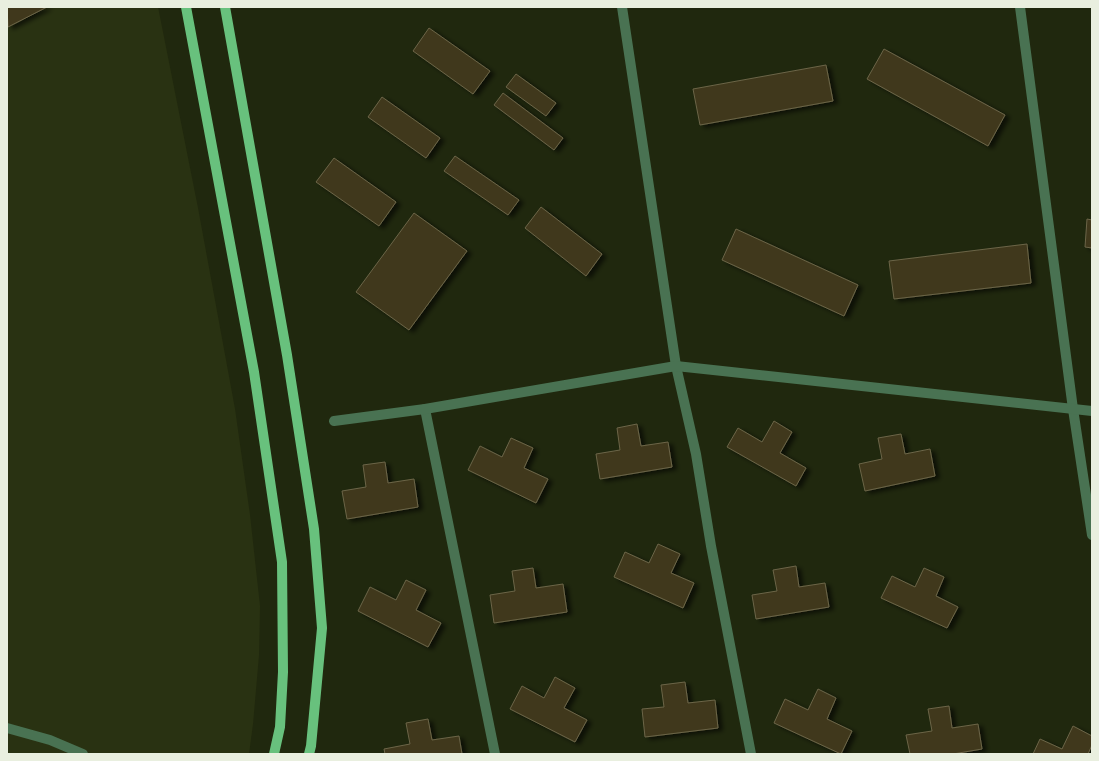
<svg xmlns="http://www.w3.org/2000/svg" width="1099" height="761" viewBox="0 0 1099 761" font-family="'Public Sans',sans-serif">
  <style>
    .built { fill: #293212 }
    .building { fill: #3f381c; stroke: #6c6548; filter: url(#shadow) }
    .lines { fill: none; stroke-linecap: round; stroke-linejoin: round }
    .minor { stroke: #497252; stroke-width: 10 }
    .major { stroke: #68c17d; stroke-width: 10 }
  </style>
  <defs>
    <filter id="shadow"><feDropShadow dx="4.5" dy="2.5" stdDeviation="2" flood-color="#0009"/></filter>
  </defs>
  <rect width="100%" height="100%" fill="#20280e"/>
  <!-- built -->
  <path class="built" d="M7,7H158L198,208L235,409L250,515L260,606L259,655L253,724L249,754H7Z"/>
  <!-- building -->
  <g class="building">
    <path d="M7,7H47L8,27Z"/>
    <path d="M429,28L490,71L473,94L413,51Z"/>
    <path d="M884,49L1005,115L988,146L867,79Z"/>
    <path d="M826,65L833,101L700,125L693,89Z"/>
    <path d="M516,74L556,103L546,116L506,87Z"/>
    <path d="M503,93L563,138L554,150L494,105Z"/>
    <path d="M382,97L440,138L426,158L368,117Z"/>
    <path d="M455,156L519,200L508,215L444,171Z"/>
    <path d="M334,158L396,202L379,226L316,182Z"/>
    <path d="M541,207L602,254L586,276L525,228Z"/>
    <path d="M414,213L467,251L409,330L356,292Z"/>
    <path d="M1087,219L1092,220V248L1085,247Z"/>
    <path d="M736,229L858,285L844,316L722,260Z"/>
    <path d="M1027,244L1031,283L894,299L889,261Z"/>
    <path d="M774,421L792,432L780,453L806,468L796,486L727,447L738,428L762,442Z"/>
    <path d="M637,424L641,446L668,442L672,467L600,479L596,454L620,450L617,428Z"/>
    <path d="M901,434L905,454L930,449L935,476L865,491L859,464L882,459L878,438Z"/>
    <path d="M511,438L533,448L524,468L548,479L536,503L468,470L480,446L502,457Z"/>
    <path d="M385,462L388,483L414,479L418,507L347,519L342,491L366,487L363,465Z"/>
    <path d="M658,544L680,554L671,573L694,583L683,608L614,577L625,552L649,563Z"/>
    <path d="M796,566L799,587L825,583L829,607L756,619L752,595L777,591L773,570Z"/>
    <path d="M533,568L536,588L563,584L567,612L494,623L490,595L515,591L512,571Z"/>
    <path d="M924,568L944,577L936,596L958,607L947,628L881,598L892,576L915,587Z"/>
    <path d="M406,580L426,590L416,610L441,623L428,647L358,611L370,587L396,600Z"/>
    <path d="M555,677L575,688L564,708L587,720L575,742L510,709L522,686L544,698Z"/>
    <path d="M685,682L688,703L715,700L718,728L645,737L642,709L664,707L661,685Z"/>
    <path d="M818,689L836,698L827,719L852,731L841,754L774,723L785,699L808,710Z"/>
    <path d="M949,706L952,728L978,724L982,749L953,754H910L906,735L932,731L928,709Z"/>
    <path d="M428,719L432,740L459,736L462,754H385L384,749L410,744L406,723Z"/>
    <path d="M1073,726L1092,736V745L1088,754H1033L1040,739L1062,749Z"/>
  </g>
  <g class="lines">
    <!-- minor -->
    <g class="minor">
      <path d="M622,7L676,366L696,454L711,546L751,754"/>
      <path d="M1020,7L1073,409L1092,535"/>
      <path d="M425,409L495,754"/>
      <path d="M334,421L425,409L676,366L1092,411"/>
      <path d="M7,728L50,740L83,754"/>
    </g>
    <!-- major -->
    <g class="major">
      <path d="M186,7L254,372L282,562L283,672L280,727L274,754"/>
      <path d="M225,7L287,355L314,529L322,628L311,746L309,754"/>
    </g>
  </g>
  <!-- border -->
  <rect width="1099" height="761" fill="none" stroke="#e9efdf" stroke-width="16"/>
</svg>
